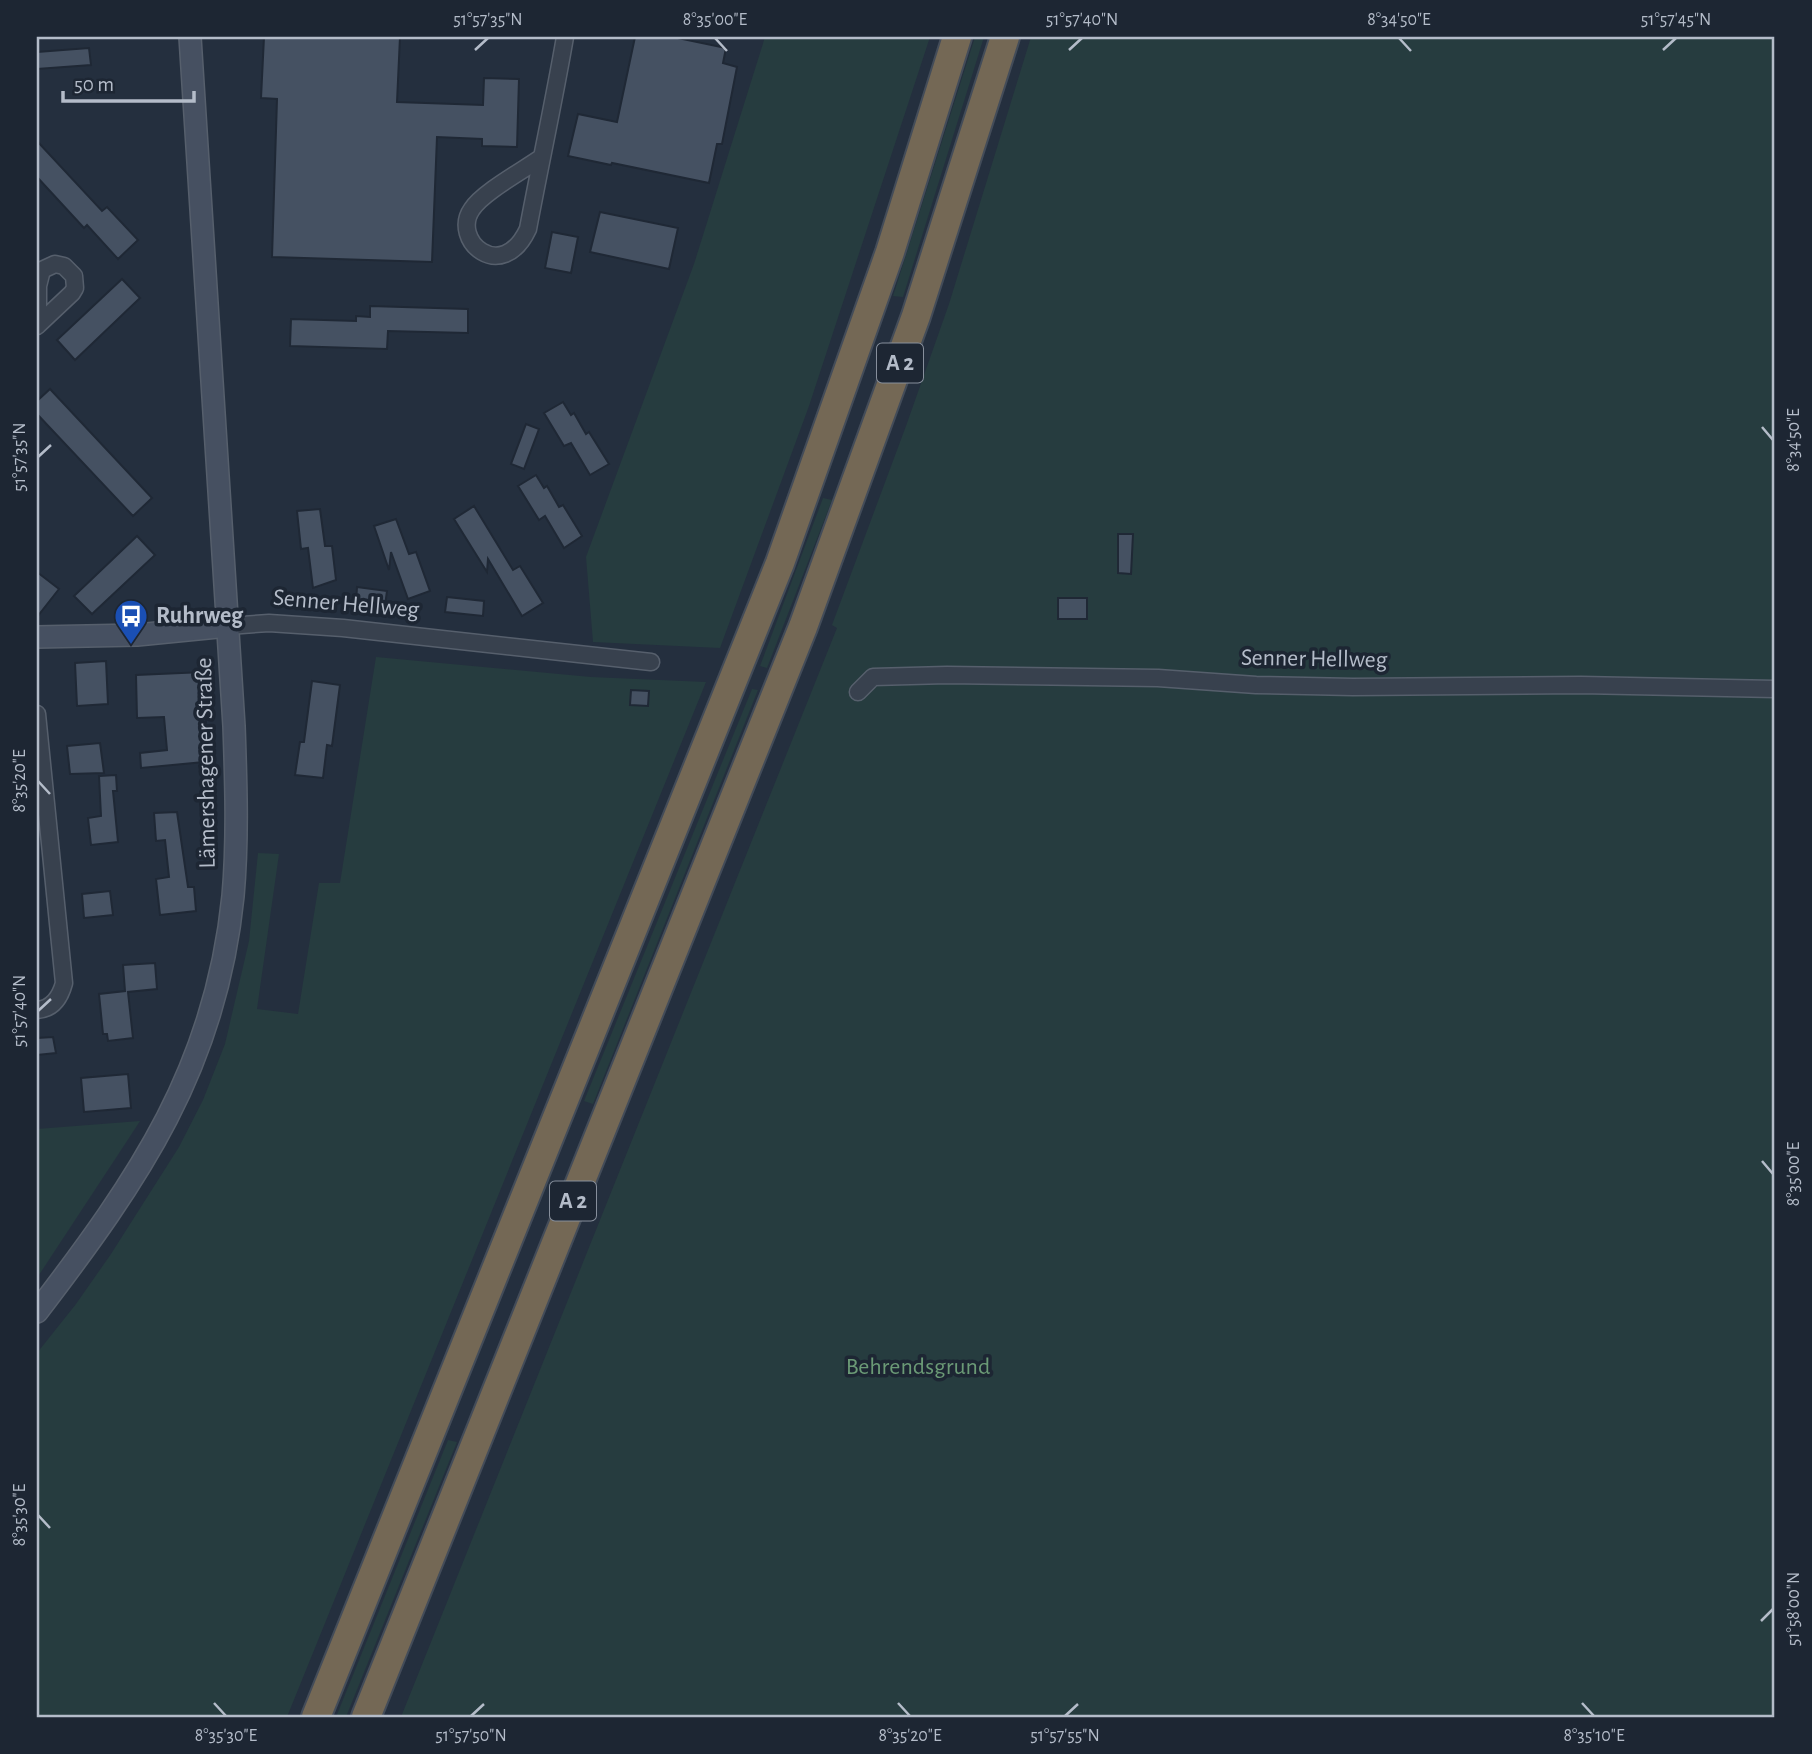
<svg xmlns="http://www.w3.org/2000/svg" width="1812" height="1754" viewBox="0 0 1812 1754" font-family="'Alegreya Sans',sans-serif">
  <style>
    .green { fill: #263c3f }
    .building { fill: #455162; stroke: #1f2835; stroke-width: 2 }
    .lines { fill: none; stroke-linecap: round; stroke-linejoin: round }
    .street-casing { stroke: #565f6c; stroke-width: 19 }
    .secondary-casing { stroke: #565f6c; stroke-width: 24 }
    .highway-casing { stroke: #434c59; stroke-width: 32 }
    .street { stroke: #38414e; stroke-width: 16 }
    .secondary { stroke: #465061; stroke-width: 21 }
    .highway { stroke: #746855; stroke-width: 28 }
    .ticks { fill: none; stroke: #b4bcc9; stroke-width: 2.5 }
    .labels { text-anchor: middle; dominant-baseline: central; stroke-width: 7; stroke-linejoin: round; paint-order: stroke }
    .shield { fill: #1d2633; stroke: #878f9c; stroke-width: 2 }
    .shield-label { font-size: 23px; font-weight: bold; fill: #b4bcc9 }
    .street-label { font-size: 24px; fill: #b4bcc9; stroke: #1d2633 }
    .poi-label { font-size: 24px; font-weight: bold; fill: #b4bcc9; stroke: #1d2633; text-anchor: start }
    .park-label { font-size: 24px; fill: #6b9a76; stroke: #1d2633 }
    .neatline { fill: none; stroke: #b4bcc9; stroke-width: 2.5 }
    .ticks-label { font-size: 18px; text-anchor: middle; fill: #b4bcc9 }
  </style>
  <rect width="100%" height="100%" fill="#242f3e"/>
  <!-- green -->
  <g class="green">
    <path d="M765,37H930L809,406L720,648L593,642L586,557L694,264Z"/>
    <path d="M975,37H984L903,297L893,296Z"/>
    <path d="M1031,37H1775V1717H401L837,628L832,625L906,426L949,304Z"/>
    <path d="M823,498L832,500L767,668L760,666Z"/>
    <path d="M376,657L591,677L706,682L287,1717H37V1353L76,1304L111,1254L179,1147L203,1100L225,1044L249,941L258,853L279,854L257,1009L298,1014L319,883H340Z"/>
    <path d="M752,689L758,690L593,1104L584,1101Z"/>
    <path d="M140,1121L129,1138L37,1278V1129Z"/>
    <path d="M448,1440L457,1442L346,1717H336Z"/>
  </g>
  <!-- building -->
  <g class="building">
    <path d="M264,37H400L397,102L483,105L484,78L519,79L517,147L482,146V139L437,137L432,262L272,257L277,99L261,98Z"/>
    <path d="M635,37H673L726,48L723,63L737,67L722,144H717L709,183L612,163L611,165L568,156L578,114L617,122Z"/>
    <path d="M89,48L91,65L37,69V52Z"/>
    <path d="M37,141L102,211L107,207L138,240L118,259L87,225L84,228L37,177Z"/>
    <path d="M600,212L678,228L669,269L590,252Z"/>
    <path d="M552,232L578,237L571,273L545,268Z"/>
    <path d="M122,279L140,298L75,360L57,340Z"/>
    <path d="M370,306L468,309V333L388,331L387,349L290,346L291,319L356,321V316L370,317Z"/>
    <path d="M50,389L152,498L133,516L37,414V401Z"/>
    <path d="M563,402L571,415L574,413L586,434L589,432L609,464L590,475L571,443L564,446L544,413Z"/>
    <path d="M526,424L539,429L524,469L511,464Z"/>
    <path d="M536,475L544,488L547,486L559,507L563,505L582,536L564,548L545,516L539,520L518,486Z"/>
    <path d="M474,506L513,570L520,566L543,603L522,616L488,559L487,572L454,519Z"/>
    <path d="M320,509L325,546H332L336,580L313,588L308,548L301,549L297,511Z"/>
    <path d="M396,519L409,554L416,552L430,591L408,599L391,552L389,570L374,526Z"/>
    <path d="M1118,534H1133L1131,574L1118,573Z"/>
    <path d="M137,536L155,555L92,614L74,596Z"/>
    <path d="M37,572L59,589L37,617Z"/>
    <path d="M357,587L387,591L385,606L356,603Z"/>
    <path d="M447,597L484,601L483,616L445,612Z"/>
    <rect x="1058" y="598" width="29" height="21"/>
    <path d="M106,661L108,704L77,706L75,663Z"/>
    <path d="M204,672L206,722H201L204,762L141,768L140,753L167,750L164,717L137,718L136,675Z"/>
    <path d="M312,681L340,685L332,746L327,745L323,778L295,775L300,742H304Z"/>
    <path d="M631,690L649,691L648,706L630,705Z"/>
    <path d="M100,743L104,773L70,774L67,746Z"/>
    <path d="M116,775L117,791H113L118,842L91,845L88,818L101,816L99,776Z"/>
    <path d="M177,812L188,887H194L196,911L160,915L156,879L169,877L165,840L156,841L154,813Z"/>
    <path d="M110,891L113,915L84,918L82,894Z"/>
    <path d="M155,963L157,989L128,992L133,1038L108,1041L107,1034H103L99,994L125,991L123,965Z"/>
    <path d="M53,1037L56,1053L37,1055V1038Z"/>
    <path d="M128,1074L131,1108L84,1112L81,1078Z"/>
  </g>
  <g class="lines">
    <defs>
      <g id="street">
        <path d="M542,157C524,170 483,192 472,209C450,240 502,285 528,229C540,165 554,101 565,37"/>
        <path d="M37,326L38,325L72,293L75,288L74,276L64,266L55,264L42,270L38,286V325"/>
        <path d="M228,626L269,623L343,628L651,662"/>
        <path d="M858,692L873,677L947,675L1158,678L1256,685L1353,687L1581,685L1775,689"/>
        <path d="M37,714L64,983C60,998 52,1009 37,1010"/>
      </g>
      <g id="secondary">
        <path d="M37,637L137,635L228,626"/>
        <path d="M37,1312C139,1179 216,1067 233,896C238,839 236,782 234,726L190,37"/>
      </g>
      <g id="highway">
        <path d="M316,1717L780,563L890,252L957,37"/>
        <path d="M366,1717L803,627L916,316L1005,37"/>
      </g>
    </defs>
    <!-- street casing -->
    <use href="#street" class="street-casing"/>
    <!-- secondary casing -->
    <use href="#secondary" class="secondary-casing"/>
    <!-- highway casing -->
    <use href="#highway" class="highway-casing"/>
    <!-- street -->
    <use href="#street" class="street"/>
    <!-- secondary -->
    <use href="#secondary" class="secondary"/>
    <!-- highway -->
    <use href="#highway" class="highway"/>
  </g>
  <!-- ticks -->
  <path class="ticks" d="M715,38L727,51M1399,38L1411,51M475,50L488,38M1069,50L1082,38M1663,50L1676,38M1762,427L1773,440M38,457L51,445M38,781L50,794M38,1011L51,999M1762,1161L1773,1174M38,1515L50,1528M1761,1621L1773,1609M214,1703L226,1716M898,1703L910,1716M1582,1703L1594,1716M471,1716L484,1704M1065,1716L1078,1704"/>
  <!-- icons -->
  <defs>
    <symbol id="bus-pin" viewBox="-11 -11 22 30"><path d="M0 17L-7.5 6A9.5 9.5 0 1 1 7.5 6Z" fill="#1a4fb4" stroke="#1d2633"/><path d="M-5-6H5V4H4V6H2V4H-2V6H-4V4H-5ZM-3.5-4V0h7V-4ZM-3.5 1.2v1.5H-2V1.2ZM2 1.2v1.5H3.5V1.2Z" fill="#fff"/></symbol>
  </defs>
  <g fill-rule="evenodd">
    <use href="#bus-pin" x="112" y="597" width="38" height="52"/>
  </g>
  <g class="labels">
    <!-- shield labels -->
    <g class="shield">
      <rect x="877" y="343.5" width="46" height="39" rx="5"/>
      <rect x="550" y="1181.5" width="46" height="39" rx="5"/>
    </g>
    <g class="shield-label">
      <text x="900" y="363">A 2</text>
      <text x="573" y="1201">A 2</text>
    </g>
    <!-- street labels -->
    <g class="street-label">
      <text transform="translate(346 604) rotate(5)">Senner Hellweg</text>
      <text transform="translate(1314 659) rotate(1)">Senner Hellweg</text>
      <text transform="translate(206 763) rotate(-91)">Lämershagener Straße</text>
    </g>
    <!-- poi labels -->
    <g class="poi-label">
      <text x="156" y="616">Ruhrweg</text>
    </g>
    <!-- park labels -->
    <g class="park-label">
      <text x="918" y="1367">Behrendsgrund</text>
    </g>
  </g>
  <!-- border -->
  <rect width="1812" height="1754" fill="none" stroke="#1d2633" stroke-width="77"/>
  <!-- scale -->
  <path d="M63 91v10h131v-10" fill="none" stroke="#b4bcc9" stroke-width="3.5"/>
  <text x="74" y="91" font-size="21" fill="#b4bcc9" stroke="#1d2633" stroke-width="5" paint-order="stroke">50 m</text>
  <rect x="38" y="38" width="1735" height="1678" class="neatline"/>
  <g class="ticks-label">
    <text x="488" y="25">51°57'35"N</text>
    <text x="715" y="25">8°35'00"E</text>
    <text x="1082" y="25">51°57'40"N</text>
    <text x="1399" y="25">8°34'50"E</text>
    <text x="1676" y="25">51°57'45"N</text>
    <text transform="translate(1793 440) rotate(-90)" y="6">8°34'50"E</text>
    <text transform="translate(19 457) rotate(-90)" y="6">51°57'35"N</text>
    <text transform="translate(19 781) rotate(-90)" y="6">8°35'20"E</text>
    <text transform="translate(19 1011) rotate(-90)" y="6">51°57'40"N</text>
    <text transform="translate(1793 1174) rotate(-90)" y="6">8°35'00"E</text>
    <text transform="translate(19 1515) rotate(-90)" y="6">8°35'30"E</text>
    <text transform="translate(1793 1609) rotate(-90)" y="6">51°58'00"N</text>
    <text x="226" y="1741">8°35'30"E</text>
    <text x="471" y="1741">51°57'50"N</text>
    <text x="910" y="1741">8°35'20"E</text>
    <text x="1065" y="1741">51°57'55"N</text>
    <text x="1594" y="1741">8°35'10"E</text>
  </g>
</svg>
